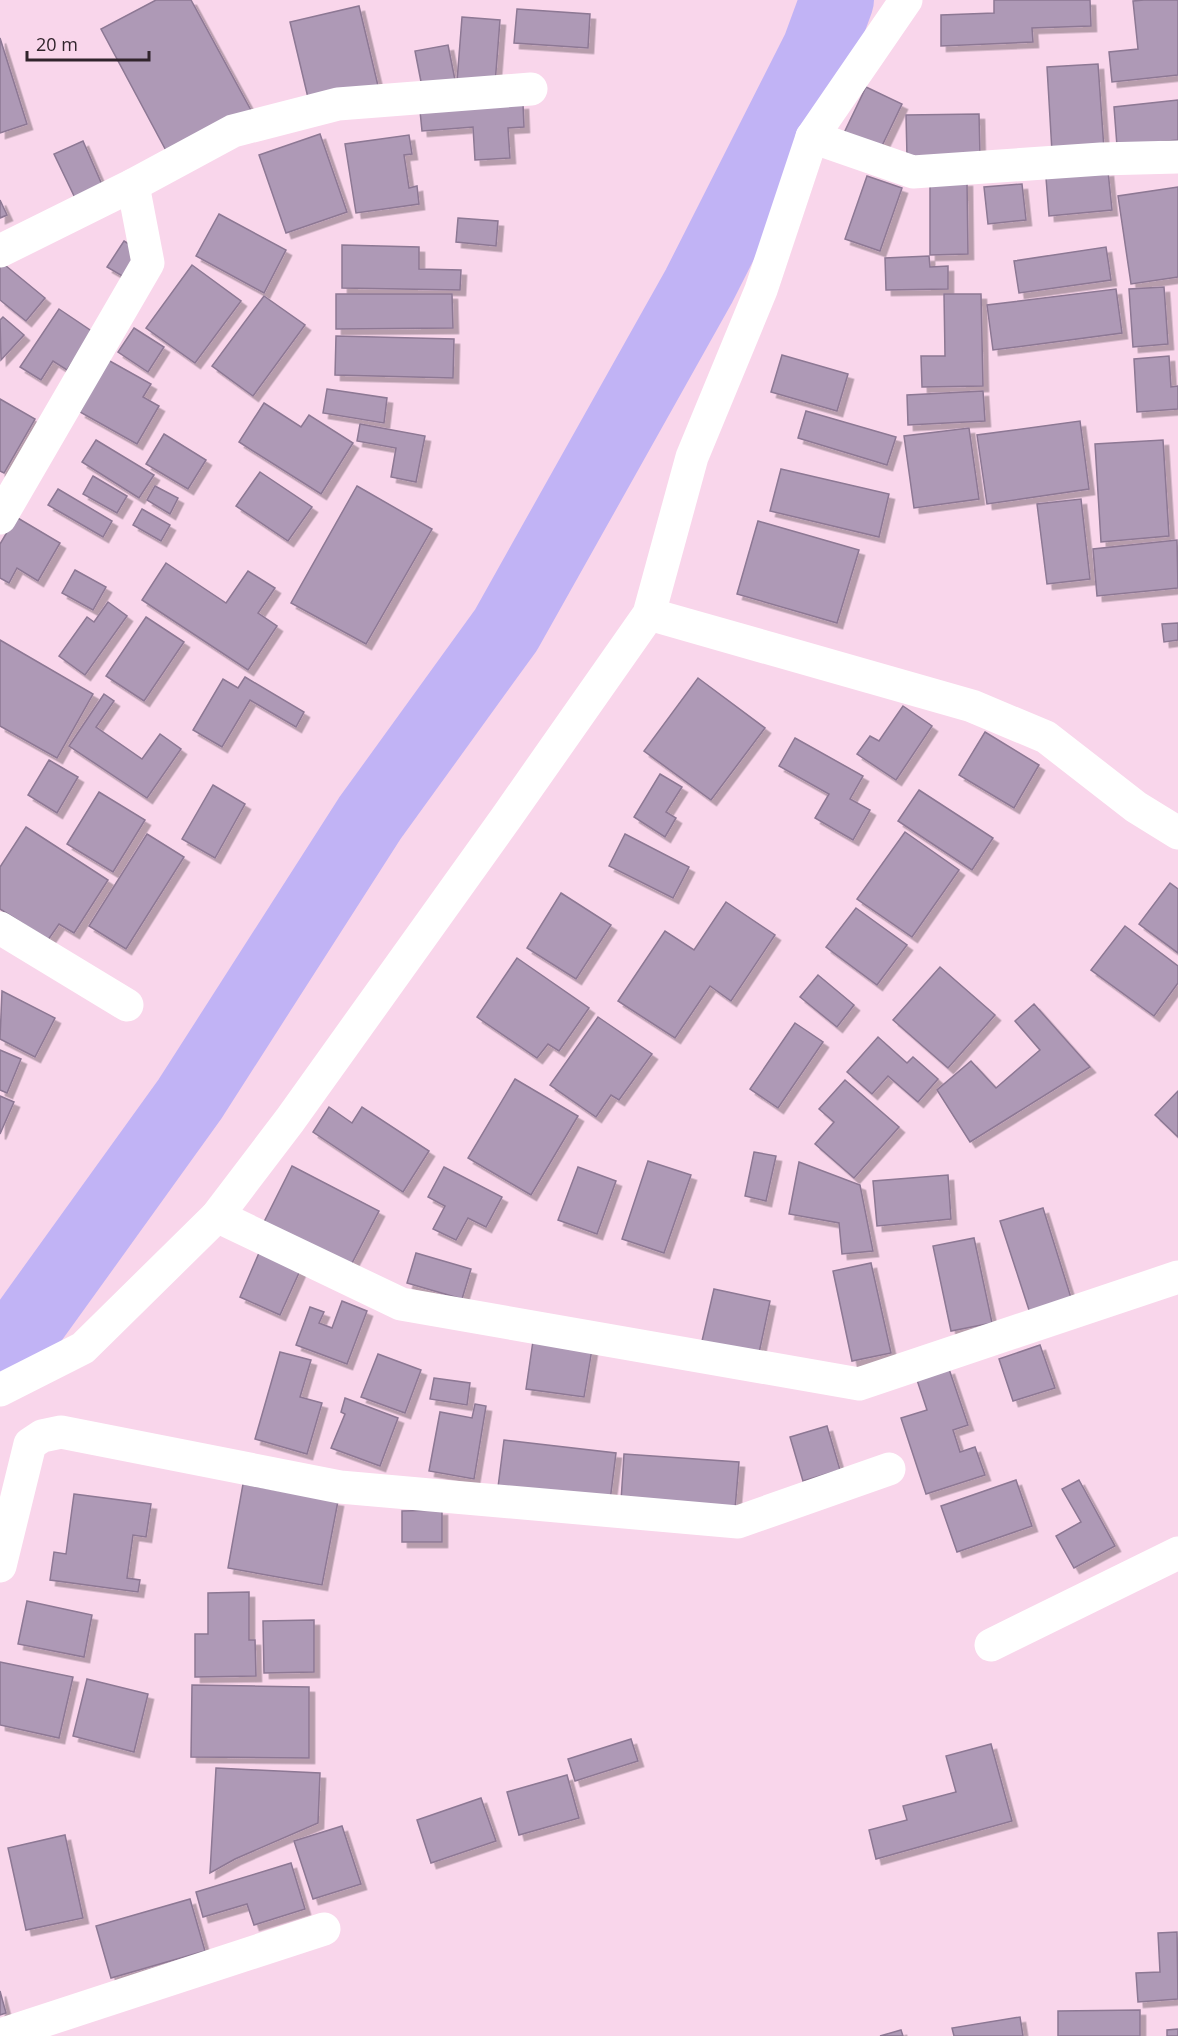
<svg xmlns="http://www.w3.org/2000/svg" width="1178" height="2036" viewBox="0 0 1178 2036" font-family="'Open Sans',sans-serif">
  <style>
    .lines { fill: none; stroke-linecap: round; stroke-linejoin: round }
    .river { stroke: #c1b3f5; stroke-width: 74 }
    .building { fill: #ae99b6; stroke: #8d7894; stroke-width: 1.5; filter: url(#shadow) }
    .minor { stroke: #fff; stroke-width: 33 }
    .tertiary { stroke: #fff; stroke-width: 33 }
  </style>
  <defs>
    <filter id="shadow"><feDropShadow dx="5.5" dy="5.5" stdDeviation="0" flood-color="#0004"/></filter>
  </defs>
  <rect width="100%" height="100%" fill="#f9d6eb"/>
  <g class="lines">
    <!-- river -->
    <path class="river" d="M0,1363L190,1099L370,818L506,630L699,286L819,49L837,0"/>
  </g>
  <!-- building -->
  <g class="building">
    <path d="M156,0H191L253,114L170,158L101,29Z"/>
    <path d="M994,0H1090L1091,26L1032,28L1033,42L941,46V15L994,13Z"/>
    <path d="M1144,0H1178V75L1112,82L1109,52L1138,49L1133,1Z"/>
    <path d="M359,6L379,90L310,106L290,22Z"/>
    <path d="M517,9L590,14L588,48L514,43Z"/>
    <path d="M462,17L500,20L495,84L457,82Z"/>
    <path d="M0,38L27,124L0,133Z"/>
    <path d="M448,45L455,80L422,87L415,51Z"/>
    <path d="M1098,64L1104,149L1052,152L1047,67Z"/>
    <path d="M866,87L902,104L880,150L844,133Z"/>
    <path d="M1178,100V140L1117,146L1114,107Z"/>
    <path d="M523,104L524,127L508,128L510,158L475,160L473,127L422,131L420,111Z"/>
    <path d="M979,114L980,155L907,157L906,115Z"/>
    <path d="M320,134L347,212L286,233L259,155Z"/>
    <path d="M409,135L412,154L404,155L409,188L417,186L419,204L356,213L345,144Z"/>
    <path d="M83,141L103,187L76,200L54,154Z"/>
    <path d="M1108,171L1112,210L1049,216L1046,178Z"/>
    <path d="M867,176L902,188L880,251L845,239Z"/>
    <path d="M967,181L968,254L930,255V182Z"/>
    <path d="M1022,184L1026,220L988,224L984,187Z"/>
    <path d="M1178,187V277L1131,284L1118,196Z"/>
    <path d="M0,200L7,215L0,218Z"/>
    <path d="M219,214L286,250L264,293L196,256Z"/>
    <path d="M458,218L498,221L496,246L456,242Z"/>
    <path d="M124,241L140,251L124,277L107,267Z"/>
    <path d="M342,245L419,247V269L461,270L460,290L342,288Z"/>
    <path d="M1106,247L1111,280L1019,293L1014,261Z"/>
    <path d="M929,256L930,267L948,266V289L886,290L885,258Z"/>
    <path d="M0,261L45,298L26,321L0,300Z"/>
    <path d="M192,265L241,301L195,363L146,328Z"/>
    <path d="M1164,287L1168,344L1133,347L1129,289Z"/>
    <path d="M1116,289L1122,333L993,350L987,305Z"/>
    <path d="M336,294H452L453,328L336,329Z"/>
    <path d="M944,294H981L983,386L922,387L921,356H945Z"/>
    <path d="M264,296L305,325L253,396L212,366Z"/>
    <path d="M59,309L93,332L67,370L53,361L41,380L20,367Z"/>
    <path d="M3,317L24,335L1,360L0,320Z"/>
    <path d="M134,328L164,347L148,372L118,352Z"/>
    <path d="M336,336L454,339L453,378L335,375Z"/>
    <path d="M782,355L848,374L837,411L771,392Z"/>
    <path d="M1169,356L1171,387L1178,386V409L1137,412L1134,359Z"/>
    <path d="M108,360L151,384L143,397L159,406L137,444L80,412Z"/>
    <path d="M327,389L387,398L384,423L323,413Z"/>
    <path d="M983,391L985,421L908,425L907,395Z"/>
    <path d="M0,399L35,419L4,473L0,471Z"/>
    <path d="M264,403L301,427L309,415L353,443L321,494L239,442Z"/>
    <path d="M806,411L896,437L887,465L798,438Z"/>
    <path d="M1080,421L1089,489L987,504L977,435Z"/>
    <path d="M360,424L425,436L416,482L391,477L396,448L357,441Z"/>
    <path d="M969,428L979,499L914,508L904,436Z"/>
    <path d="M164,434L206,460L188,489L146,464Z"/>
    <path d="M96,440L154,475L139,498L82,462Z"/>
    <path d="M1163,440L1169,536L1101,542L1095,444Z"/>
    <path d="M781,469L889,494L879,537L770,511Z"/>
    <path d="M260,472L312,507L288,541L236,506Z"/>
    <path d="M93,476L127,496L117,513L83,494Z"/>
    <path d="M155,486L178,498L170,514L147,500Z"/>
    <path d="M357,486L432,529L366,644L291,603Z"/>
    <path d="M58,489L112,521L103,537L48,505Z"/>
    <path d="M1081,499L1090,579L1047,584L1037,504Z"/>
    <path d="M142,509L170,525L161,541L133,525Z"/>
    <path d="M16,517L60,543L38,581L17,568L9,583L0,578V544Z"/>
    <path d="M758,521L859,550L837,623L737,594Z"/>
    <path d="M1177,540L1178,588L1097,596L1093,549Z"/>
    <path d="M166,563L226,603L248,571L275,588L258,613L277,626L248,670L142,600Z"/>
    <path d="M75,570L106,587L93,610L62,593Z"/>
    <path d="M108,602L127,616L85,675L59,656L87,617L94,622Z"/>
    <path d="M146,617L184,642L144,701L106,676Z"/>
    <path d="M1178,623V640L1164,642L1162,624Z"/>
    <path d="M0,640L93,694L57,758L0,726Z"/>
    <path d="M245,677L304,712L296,727L250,700L222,747L193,730L223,679L238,688Z"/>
    <path d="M698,678L765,728L711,800L644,751Z"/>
    <path d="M104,694L114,701L96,727L142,759L160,734L181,749L147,798L69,746Z"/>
    <path d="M903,706L932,726L896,780L857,754L870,736L879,741Z"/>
    <path d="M985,732L1039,765L1014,808L959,775Z"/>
    <path d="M795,738L863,776L850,799L870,810L853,840L815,818L829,794L779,766Z"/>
    <path d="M49,760L78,777L57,813L28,795Z"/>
    <path d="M660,774L682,787L666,812L676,818L665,837L634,817Z"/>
    <path d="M213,785L245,804L215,858L182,839Z"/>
    <path d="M919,790L993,838L972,870L898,821Z"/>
    <path d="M99,792L145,820L113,872L67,844Z"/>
    <path d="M26,827L108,880L74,933L59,924L48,940L0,909V867Z"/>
    <path d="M905,832L959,870L912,937L857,899Z"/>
    <path d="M147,834L184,857L126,949L89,926Z"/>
    <path d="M625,834L689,867L673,898L609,866Z"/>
    <path d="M1170,883L1178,889V953L1139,924Z"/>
    <path d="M561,893L611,925L576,979L527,948Z"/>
    <path d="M726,902L775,935L731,1001L710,986L675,1038L618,1001L665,931L694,950Z"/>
    <path d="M856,908L907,945L877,985L826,947Z"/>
    <path d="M1125,926L1178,966V983L1154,1016L1091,970Z"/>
    <path d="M517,958L589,1008L559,1051L548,1044L537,1058L477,1017Z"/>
    <path d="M940,967L995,1015L948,1068L893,1020Z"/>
    <path d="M818,975L854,1005L837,1027L800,997Z"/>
    <path d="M2,991L55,1018L35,1057L0,1039Z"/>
    <path d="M1034,1004L1090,1067L970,1142L937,1090L971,1061L996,1088L1040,1050L1015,1021Z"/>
    <path d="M598,1017L652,1054L619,1100L611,1095L596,1117L550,1085Z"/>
    <path d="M795,1023L823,1042L778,1108L750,1089Z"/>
    <path d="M878,1037L907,1063L913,1057L938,1079L918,1102L888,1076L872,1094L847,1072Z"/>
    <path d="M0,1050L21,1059L7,1093L0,1090Z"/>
    <path d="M515,1079L578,1116L531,1195L468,1158Z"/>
    <path d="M845,1080L899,1127L854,1178L815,1144L834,1122L819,1109Z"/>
    <path d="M1178,1091V1137L1155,1115Z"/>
    <path d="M0,1096L14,1102L0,1134Z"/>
    <path d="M329,1107L352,1123L362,1107L429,1151L403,1192L313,1132Z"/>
    <path d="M754,1152L776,1156L766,1201L745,1196Z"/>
    <path d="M648,1161L691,1175L664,1253L622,1239Z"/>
    <path d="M799,1162L860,1185L873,1251L842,1254L839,1223L789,1214Z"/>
    <path d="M292,1166L379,1211L350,1267L264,1222Z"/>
    <path d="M444,1167L502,1197L486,1227L468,1218L456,1240L433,1229L445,1206L428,1197Z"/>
    <path d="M578,1167L616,1181L597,1234L558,1220Z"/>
    <path d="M948,1175L951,1219L877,1226L873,1181Z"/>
    <path d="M1043,1208L1072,1301L1030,1313L1000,1221Z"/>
    <path d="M974,1238L992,1323L951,1331L933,1246Z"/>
    <path d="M262,1246L303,1264L280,1315L240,1297Z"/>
    <path d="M416,1253L471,1269L462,1299L407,1283Z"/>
    <path d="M871,1263L891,1353L852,1361L833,1271Z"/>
    <path d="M714,1289L770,1301L759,1353L702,1341Z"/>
    <path d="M342,1301L367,1311L347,1364L296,1345L310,1307L324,1312L319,1323L332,1328Z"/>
    <path d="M533,1341L592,1349L584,1397L526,1389Z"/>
    <path d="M1040,1345L1055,1388L1013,1401L999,1359Z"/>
    <path d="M280,1352L311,1360L300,1397L322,1403L307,1454L255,1439Z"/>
    <path d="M378,1354L421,1370L405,1413L361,1397Z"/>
    <path d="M949,1369L968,1425L953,1430L960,1452L975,1447L985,1475L926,1494L901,1418L927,1410L917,1380Z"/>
    <path d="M434,1378L470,1383L467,1405L430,1399Z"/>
    <path d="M345,1398L398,1418L380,1466L331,1448L345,1414L341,1412Z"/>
    <path d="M475,1404L486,1406L474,1479L429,1471L440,1412L472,1418Z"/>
    <path d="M827,1426L840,1470L803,1481L790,1437Z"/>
    <path d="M504,1440L616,1453L610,1501L498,1487Z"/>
    <path d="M624,1454L739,1462L735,1509L621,1501Z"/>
    <path d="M1016,1480L1032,1526L957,1552L941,1506Z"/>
    <path d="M1079,1480L1115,1546L1074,1568L1056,1536L1081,1522L1062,1489Z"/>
    <path d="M243,1484L338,1501L322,1585L228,1568Z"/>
    <path d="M74,1494L151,1504L146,1537L133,1535L127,1578L140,1580L138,1592L50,1580L54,1552L66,1554Z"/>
    <path d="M442,1510V1542H402V1511Z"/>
    <path d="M249,1592V1640H255L256,1676L195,1677V1634H208V1593Z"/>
    <path d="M27,1601L92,1615L84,1657L18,1644Z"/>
    <path d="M314,1620V1672L264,1673L263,1621Z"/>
    <path d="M0,1662L73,1677L59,1738L0,1725Z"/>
    <path d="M87,1679L148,1694L134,1752L73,1736Z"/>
    <path d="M192,1685L309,1687V1758L191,1757Z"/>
    <path d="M631,1739L638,1761L575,1781L568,1759Z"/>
    <path d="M991,1744L1012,1821L876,1859L869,1830L907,1820L903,1806L956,1792L946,1756Z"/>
    <path d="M216,1768L320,1773L318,1823L235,1859L210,1873Z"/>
    <path d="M567,1775L579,1818L519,1835L507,1792Z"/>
    <path d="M481,1798L496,1841L431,1863L417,1820Z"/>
    <path d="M342,1826L361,1884L313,1899L294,1841Z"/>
    <path d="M65,1835L83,1918L26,1930L8,1848Z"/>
    <path d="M291,1863L305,1909L254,1925L247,1904L203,1917L196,1892Z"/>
    <path d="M190,1899L205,1951L111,1978L96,1926Z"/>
    <path d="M1177,1932L1178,1999L1138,2002L1136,1973L1160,1972L1158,1933Z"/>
    <path d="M0,1991L6,2013L0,2015Z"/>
    <path d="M1140,2010V2036H1058V2011Z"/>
    <path d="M1020,2017L1023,2036H954L952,2028Z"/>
    <path d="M1178,2029V2036H1167V2030Z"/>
    <path d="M901,2030L903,2036H880Z"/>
  </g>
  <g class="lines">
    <!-- minor -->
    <g class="minor">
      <path d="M812,137L913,172L1101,159L1178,157"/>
      <path d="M0,251L133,185L233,131L338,104L531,89"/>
      <path d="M0,518L148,263L133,185"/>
      <path d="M649,614L972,706L1046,737L1136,807L1178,833"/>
      <path d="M0,928L127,1005"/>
      <path d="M217,1216L401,1304L859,1384L1178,1277"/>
      <path d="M0,1566L30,1444L42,1436L61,1432L340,1487L738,1522L889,1469"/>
      <path d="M991,1645L1178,1553"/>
      <path d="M0,2035L324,1929"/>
    </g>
    <!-- tertiary -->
    <path class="tertiary" d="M0,1390L83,1348L217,1216L290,1120L506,818L649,614L692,457L761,290L812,137L906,0"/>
  </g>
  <!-- scale -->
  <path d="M27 51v9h122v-9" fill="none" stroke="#31242c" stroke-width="3"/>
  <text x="36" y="51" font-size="18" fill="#31242c" stroke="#f9d6eb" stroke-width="4.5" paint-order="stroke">20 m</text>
</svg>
